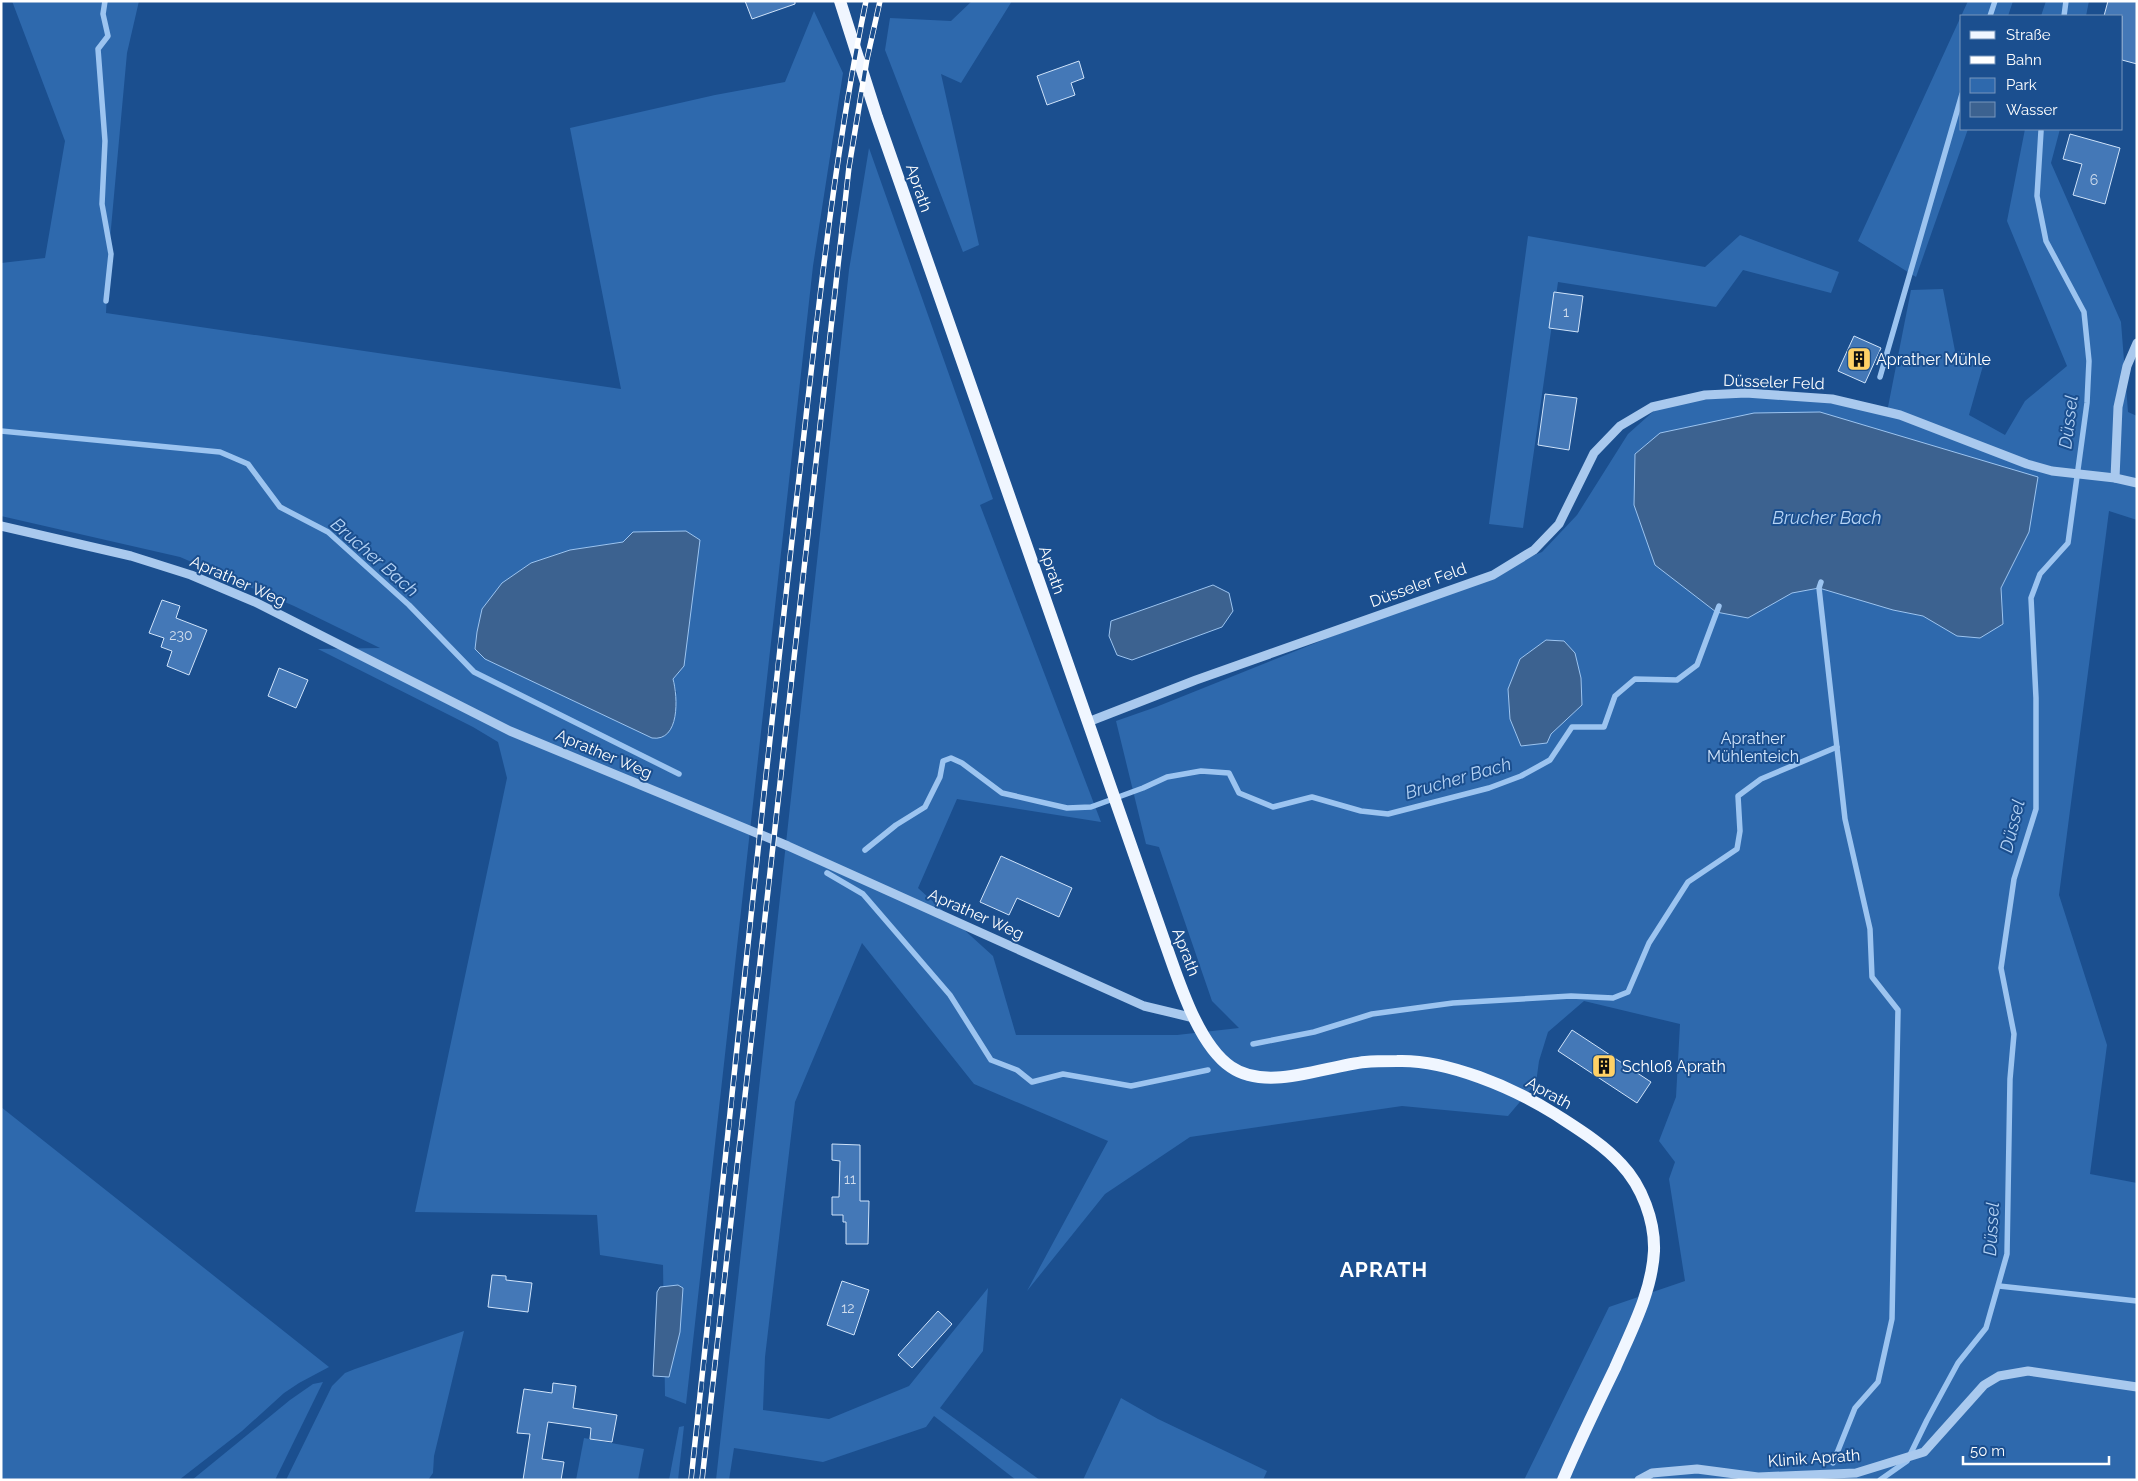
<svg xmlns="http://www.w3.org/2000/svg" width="2138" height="1481" viewBox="0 0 2138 1481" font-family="Raleway,sans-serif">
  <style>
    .green { fill: #2e69ad; fill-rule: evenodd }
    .water { fill: #3c6290; stroke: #9cc4f0 }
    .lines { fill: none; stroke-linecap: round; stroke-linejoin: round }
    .stream { stroke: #9cc4f0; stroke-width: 5.5 }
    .building { fill: #4478b7; stroke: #cfe3fa }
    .minor { stroke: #a9c9ee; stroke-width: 9 }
    .major { stroke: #f0f6ff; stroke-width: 12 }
    .rail-casing { stroke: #fff; stroke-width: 5.5 }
    .rail { stroke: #1b4f8f; stroke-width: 4; stroke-dasharray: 11; stroke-linecap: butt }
    .labels { text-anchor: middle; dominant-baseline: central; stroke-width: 4; stroke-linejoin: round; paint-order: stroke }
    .number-label { font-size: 14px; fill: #d0dded }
    .street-label { font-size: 16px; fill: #fff; stroke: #1b4f8f }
    .poi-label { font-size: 16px; fill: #fff; stroke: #1b4f8f; text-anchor: start }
    .park-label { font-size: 16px; fill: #cfe3fa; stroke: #1b4f8f }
    .water-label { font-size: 18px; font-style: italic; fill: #b5d3f5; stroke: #1b4f8f }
    .district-label { font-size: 21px; font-weight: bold; letter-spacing: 1px; fill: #fff; stroke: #1b4f8f }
  </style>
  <rect width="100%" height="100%" fill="#1b4f8f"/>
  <!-- green -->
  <g class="green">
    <path d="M12,1H139L127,53L109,250L106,313L621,389L570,128L715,95L785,82L814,11L843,73L813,266L686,1404L665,1396L663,1265L600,1255L597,1215L415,1212L507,778L498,742L473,727L318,649L380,648L294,606L180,557L1,516V263L45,258L65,141ZM634,532L673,679L677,694L570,550L623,542Z"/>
    <path d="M972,1H1012L961,83L941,74L979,245L963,252L885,50L890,18L951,21Z"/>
    <path d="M1968,1H2013L2008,16H1962V129H1968L1916,277L1858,241Z"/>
    <path d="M2046,1H2089L2086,16H2041Z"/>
    <path d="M2025,129H2060L2051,163L2121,322L2128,412L2137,416V520L2109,511L2059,895L2107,1045L2090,1174L2137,1183V1480H1524L1609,1307L1685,1281L1669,1179L1675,1162L1659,1141L1676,1097L1680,1024L1584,1001L1548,1032L1539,1061L1536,1083L1508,1116L1402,1106L1190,1137L1105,1194L1027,1291L1108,1141L974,1084L862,943L795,1102L765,1357L763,1410L829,1419L909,1386L988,1288L983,1351L940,1408L1040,1480H1016L934,1416L926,1427L823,1462L734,1448L729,1480H716L849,270L869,148L993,499L980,505L1101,822L957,799L918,888L993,956L1016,1035H1177L1239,1028L1212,1001L1159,847L1146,844L1116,721L1156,707L1542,552L1577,515L1628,434L1656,409L1683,401L1772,394L1887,412L1911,290L1943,289L1955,351L1986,355L1969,415L2005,435L2025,401L2067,366L2007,221Z"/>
    <path d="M1740,235L1839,272L1831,293L1743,270L1716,307L1558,282L1523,528L1489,524L1528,236L1705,267Z"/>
    <path d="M1,1107L329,1367L299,1383L284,1393L242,1431L179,1480H1Z"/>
    <path d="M464,1331L434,1456L433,1473L428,1480H286L332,1386L345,1373L355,1369Z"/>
    <path d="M323,1382L275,1480H192L290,1400L313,1384Z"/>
    <path d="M1121,1398L1158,1419L1267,1471L1263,1480H1083Z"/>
    <path d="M684,1426L678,1480H669L679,1427Z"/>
    <path d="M584,1438L644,1449L638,1480H576Z"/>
  </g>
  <!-- water -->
  <g class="water">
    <path d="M1820,412L2038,477L2029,532L2001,588L2003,624L1980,638L1957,636L1923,616L1893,610L1819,588L1792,593L1748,618L1716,612L1655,565L1634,505L1635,454L1660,433L1754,413Z"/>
    <path d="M686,531L700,540L684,666L673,679C678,697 680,742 652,738L485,659L475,649L477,632L482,609L502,583L531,563L570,550L623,542L633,532Z"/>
    <path d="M1213,585L1229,593L1233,611L1222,627L1132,660L1117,655L1109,636L1111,621Z"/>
    <path d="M1546,640L1564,641L1575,653L1581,678L1582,705L1551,734L1547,743L1521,746L1510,719L1508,689L1520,659Z"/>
    <path d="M678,1285L683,1288L680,1332L669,1377L653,1376L657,1292L660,1287Z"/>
  </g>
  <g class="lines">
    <!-- stream -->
    <g class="stream">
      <path d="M105,1L103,14L108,36L98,49L105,141L102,204L111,254L106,301"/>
      <path d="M1990,16L1995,1"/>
      <path d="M2064,16L2066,1"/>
      <path d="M1880,377L1962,94"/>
      <path d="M1,431L220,452L248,464L280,507L328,532L409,605L474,672L679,774"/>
      <path d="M1821,582L1819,588L1845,819L1870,929L1872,977L1898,1010L1892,1319L1878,1382L1855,1408L1833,1463"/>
      <path d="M865,850L896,825L925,807L940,777L943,761L951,758L962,763L1002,793L1067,808L1091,807L1143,788L1167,777L1201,771L1229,773L1239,793L1273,807L1312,797L1361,811L1388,814L1489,788L1521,776L1550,760L1572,727H1604L1615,696L1635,679L1677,680L1697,665L1719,606"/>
      <path d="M827,873L863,894L950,995L991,1060L1017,1070L1032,1082L1063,1074L1131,1086L1208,1070"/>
      <path d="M1253,1044L1314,1032L1372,1014L1453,1003L1571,996L1613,998L1628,992L1649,943L1688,882L1737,849L1740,831L1738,796L1761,779L1837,747"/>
      <path d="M1999,1286L2137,1301"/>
      <path d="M1880,1480L1907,1461L1927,1420L1958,1363L1986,1328L2007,1254L2010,1079L2014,1034L2001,968L2014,879L2036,809V698L2031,598L2040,574L2068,543L2087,403L2089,361L2084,312L2046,241L2037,196L2041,131"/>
    </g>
  </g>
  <!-- building -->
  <g class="building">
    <path d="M745,1H795V4L752,19Z"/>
    <path d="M2108,1H2137V64L2122,60V16H2104Z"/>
    <path d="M1079,61L1084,78L1071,83L1075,95L1047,105L1037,76Z"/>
    <path d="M2070,134L2120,148L2105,204L2073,195L2082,164L2063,159Z"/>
    <path d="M1554,292L1583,296L1578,332L1549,328Z"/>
    <path d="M1854,336L1881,348L1865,383L1838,371Z"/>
    <path d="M1545,394L1577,398L1569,450L1538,445Z"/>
    <path d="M162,600L180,606L176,618L207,630L189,675L167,666L172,651L161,647L164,638L149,633Z"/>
    <path d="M279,668L308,680L296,708L268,696Z"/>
    <path d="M1001,856L1072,888L1059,917L1017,898L1009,915L980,902Z"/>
    <path d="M1572,1030L1651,1082L1637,1103L1558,1051Z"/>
    <path d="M832,1144L860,1145V1201H869L868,1244H846V1222H843V1215H832V1197H839L840,1161L832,1160Z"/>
    <path d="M492,1275L506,1276V1280L532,1283L528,1312L488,1307Z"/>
    <path d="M842,1281L869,1290L854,1335L827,1325Z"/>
    <path d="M938,1311L952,1324L912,1368L898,1355Z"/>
    <path d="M553,1383L576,1386L573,1408L617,1415L612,1442L590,1439L591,1428L548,1422L542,1459L564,1462L561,1480H523L530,1434L517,1433L524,1389L552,1393Z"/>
  </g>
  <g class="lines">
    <!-- minor -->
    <g class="minor">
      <path d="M2115,478L2118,407L2127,366L2137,343"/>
      <path d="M1,526L131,556L191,575L255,602L510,731L788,846L1144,1006L1194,1018"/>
      <path d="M1088,722L1196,680L1493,575L1534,550L1559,524L1594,453L1620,426L1652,407L1705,395L1746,393L1832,399L1900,415L2027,464L2052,471L2115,478L2137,483"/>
      <path d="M1639,1480L1652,1473L1697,1469L1758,1477L1856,1473L1924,1452L1984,1385L1999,1376L2028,1371L2137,1387"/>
    </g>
    <!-- major -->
    <path class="major" d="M840,1L877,117L1164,940C1178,978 1197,1044 1231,1067C1267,1092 1325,1066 1365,1062C1375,1061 1386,1061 1397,1061C1446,1059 1514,1088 1555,1114C1578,1129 1603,1144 1621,1164C1642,1186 1655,1221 1654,1251C1652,1292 1631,1331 1615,1368C1597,1405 1579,1442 1563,1480"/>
    <defs>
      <g id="rail">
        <path d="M691,1480C727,1157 758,835 795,513C815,342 831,170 866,1"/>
        <path d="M702,1480L849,167L867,59L880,1"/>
      </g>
    </defs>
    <!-- rail casing -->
    <use href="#rail" class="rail-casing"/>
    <!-- rail -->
    <use href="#rail" class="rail"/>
  </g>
  <!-- icons -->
  <defs>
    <symbol id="building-square" viewBox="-11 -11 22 22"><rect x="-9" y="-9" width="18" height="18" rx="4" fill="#ffd166" stroke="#1b4f8f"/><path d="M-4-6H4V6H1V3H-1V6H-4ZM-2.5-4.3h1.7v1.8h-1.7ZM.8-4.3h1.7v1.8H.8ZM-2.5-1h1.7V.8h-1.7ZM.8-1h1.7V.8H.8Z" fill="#111"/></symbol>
  </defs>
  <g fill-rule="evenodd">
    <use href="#building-square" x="1845" y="345" width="28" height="28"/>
    <use href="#building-square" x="1590" y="1052" width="28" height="28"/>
  </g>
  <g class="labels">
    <!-- number labels -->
    <g class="number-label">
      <text x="2094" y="180">6</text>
      <text x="1566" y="312">1</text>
      <text x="181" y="635">230</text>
      <text x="850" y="1179">11</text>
      <text x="848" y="1308">12</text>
    </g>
    <!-- street labels -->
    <g class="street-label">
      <text transform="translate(919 188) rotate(71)">Aprath</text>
      <text transform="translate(1774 382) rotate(2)">Düsseler Feld</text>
      <text transform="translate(1052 570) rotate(71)">Aprath</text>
      <text transform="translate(238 581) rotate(24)">Aprather Weg</text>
      <text transform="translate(1418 585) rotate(-20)">Düsseler Feld</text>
      <text transform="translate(604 754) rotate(23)">Aprather Weg</text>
      <text transform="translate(976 914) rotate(24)">Aprather Weg</text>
      <text transform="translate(1186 952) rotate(69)">Aprath</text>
      <text transform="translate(1549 1093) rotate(29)">Aprath</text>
      <text transform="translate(1814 1458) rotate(-4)">Klinik Aprath</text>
    </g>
    <!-- poi labels -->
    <g class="poi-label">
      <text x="1876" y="359">Aprather Mühle</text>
      <text x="1622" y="1066">Schloß Aprath</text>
    </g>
    <!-- park labels -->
    <g class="park-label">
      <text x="1753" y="738">Aprather<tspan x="1753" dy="18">Mühlenteich</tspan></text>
    </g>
    <!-- water labels -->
    <g class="water-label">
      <text transform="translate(2068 422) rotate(-83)">Düssel</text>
      <text x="1827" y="517">Brucher Bach</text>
      <text transform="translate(375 557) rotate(41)">Brucher Bach</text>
      <text transform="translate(1458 778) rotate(-16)">Brucher Bach</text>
      <text transform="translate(2012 826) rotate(-76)">Düssel</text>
      <text transform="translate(1991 1229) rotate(-87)">Düssel</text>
    </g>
    <!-- district labels -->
    <g class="district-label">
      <text x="1384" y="1269">APRATH</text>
    </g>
  </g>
  <!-- border -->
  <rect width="2138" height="1481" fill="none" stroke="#ffffff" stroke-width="5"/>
  <!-- legend -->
  <rect x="1960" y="15" width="162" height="115" fill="#1b4f8f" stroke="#7695bc"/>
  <rect x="1970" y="31" width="25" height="8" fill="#f0f6ff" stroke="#7695bc"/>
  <text x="2006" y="40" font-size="15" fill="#ffffff">Straße</text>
  <rect x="1970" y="56" width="25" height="8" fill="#ffffff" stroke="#7695bc"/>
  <text x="2006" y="65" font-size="15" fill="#ffffff">Bahn</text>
  <rect x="1970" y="78" width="25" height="15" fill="#2e69ad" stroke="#7695bc"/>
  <text x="2006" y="90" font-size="15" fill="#ffffff">Park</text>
  <rect x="1970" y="102" width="25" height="15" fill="#3c6290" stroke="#7695bc"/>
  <text x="2006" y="115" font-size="15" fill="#ffffff">Wasser</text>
  <!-- scale -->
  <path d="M1963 1456v8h146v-8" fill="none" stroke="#ffffff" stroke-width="2.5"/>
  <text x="1970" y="1456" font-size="15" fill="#ffffff" stroke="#1b4f8f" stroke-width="4" paint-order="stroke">50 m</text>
</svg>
